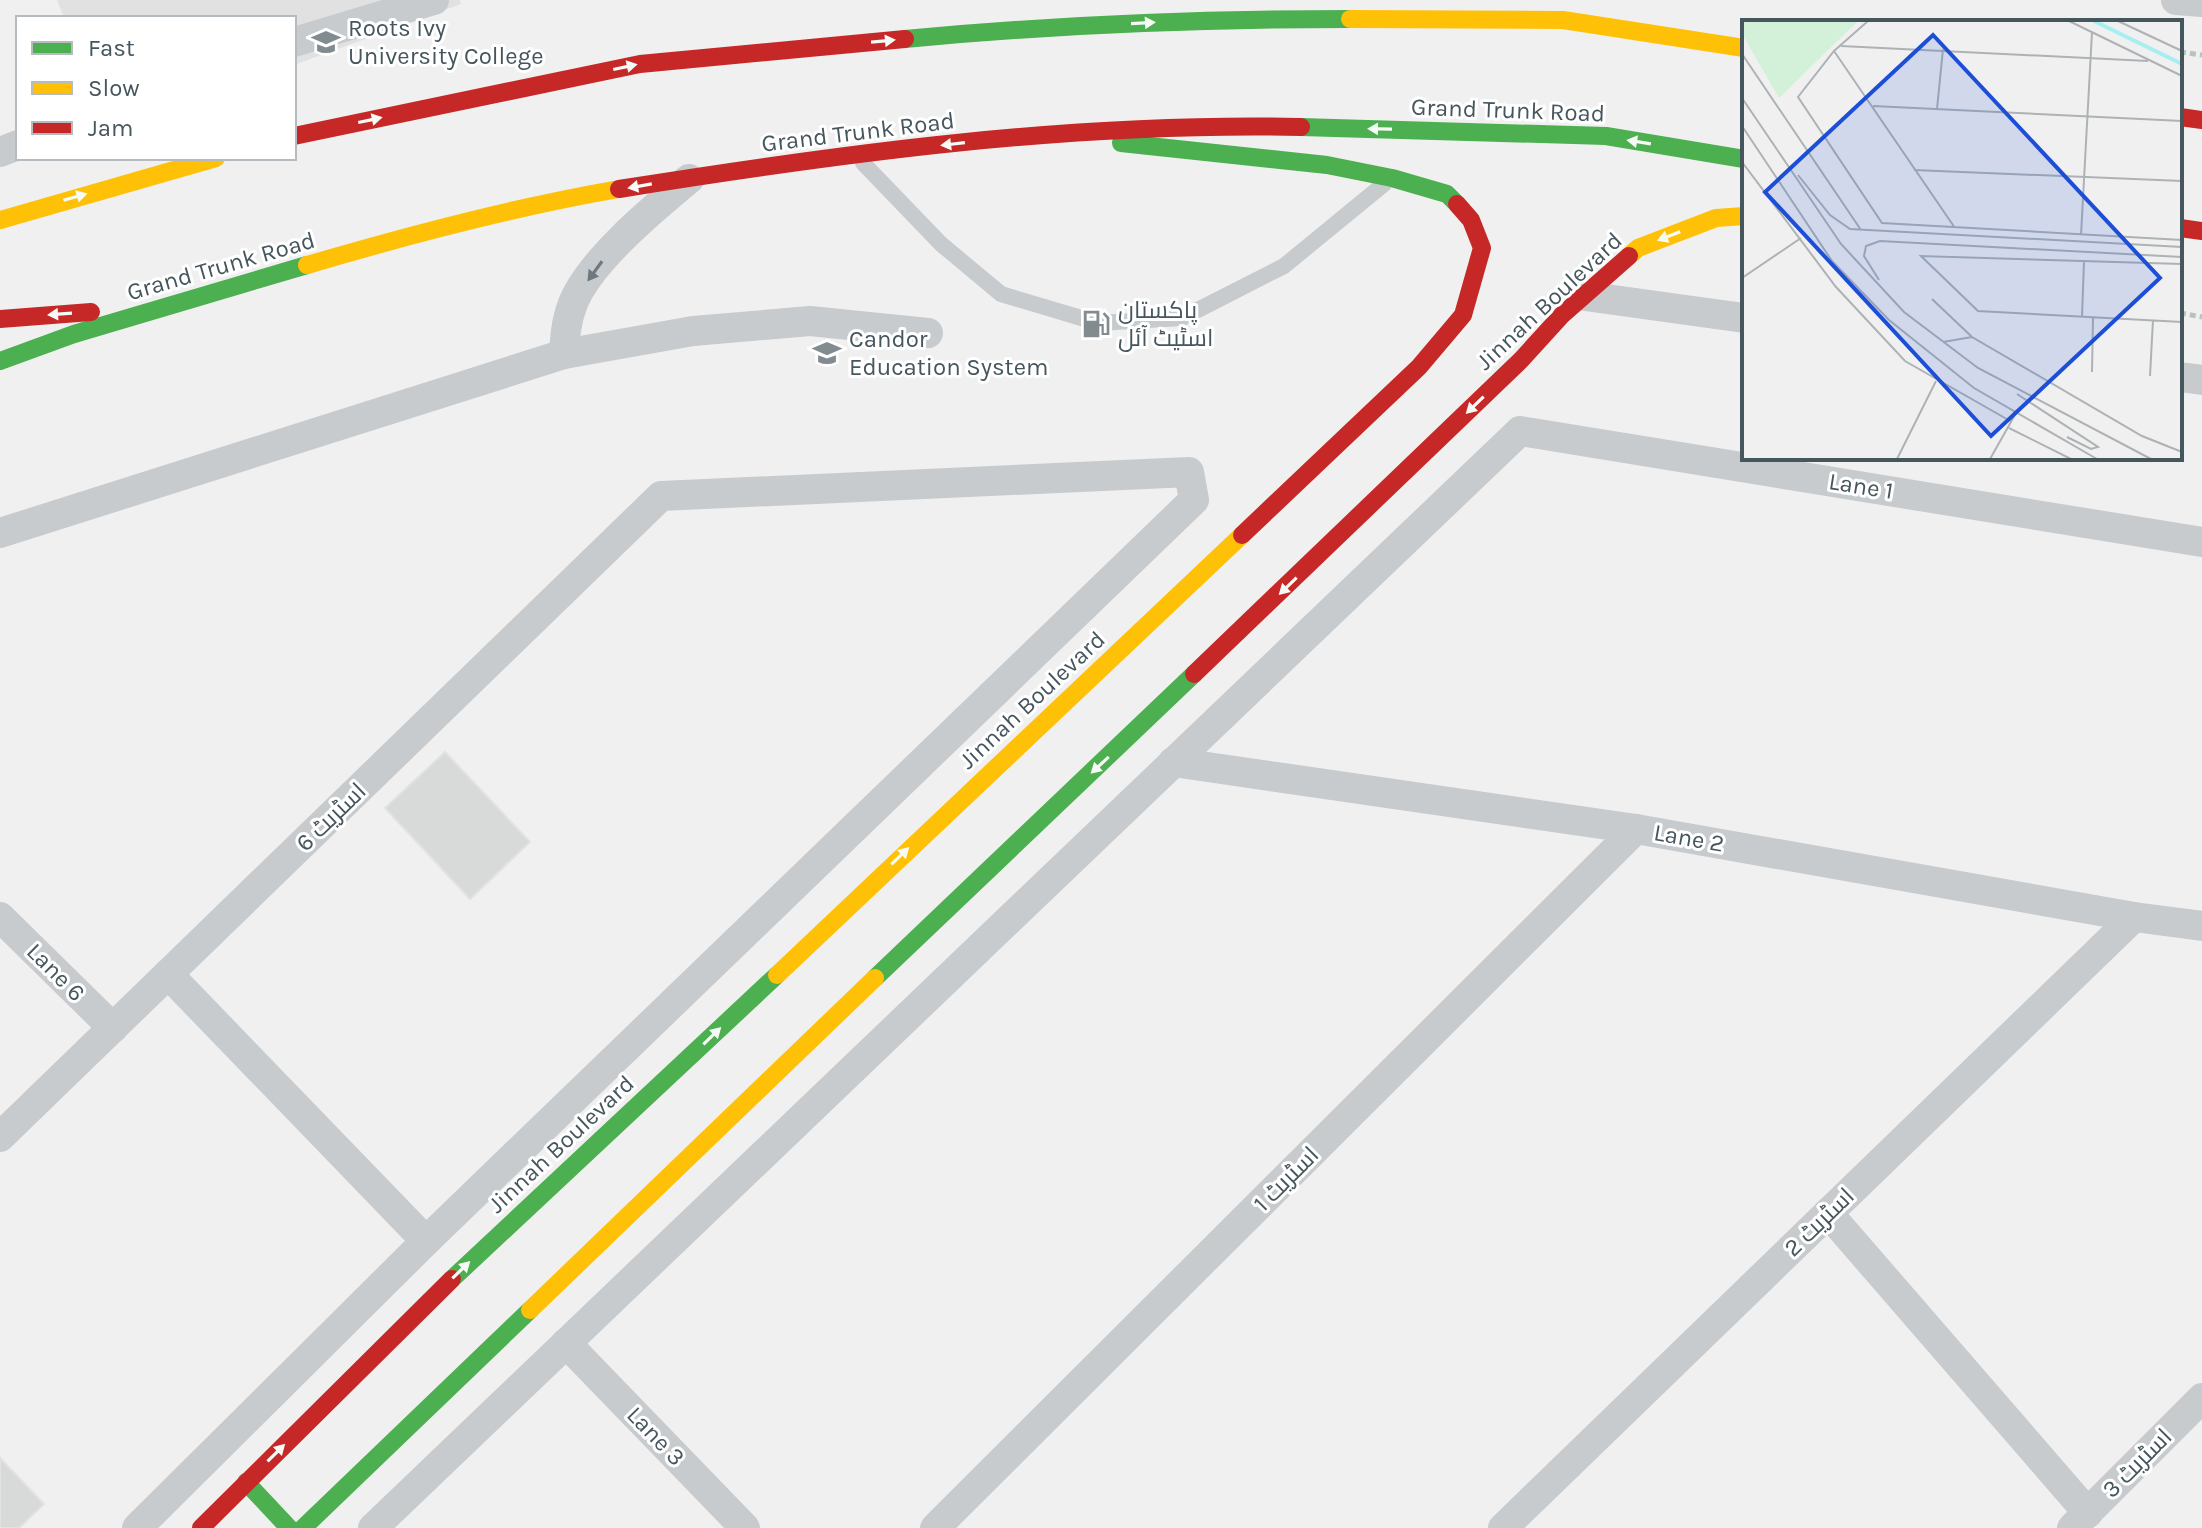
<svg xmlns="http://www.w3.org/2000/svg" width="2202" height="1528" viewBox="0 0 2202 1528" font-family="Karla,Cairo,sans-serif">
  <style>
    .education { fill: #e2e1e2 }
    .building { fill: #d8d9d9; stroke: #e2e2e3; stroke-width: 2 }
    .lines { fill: none; stroke-linecap: round; stroke-linejoin: round }
    .path { stroke: #b6c4bd; stroke-width: 5; stroke-dasharray: 6 4; stroke-linecap: butt }
    .lane { stroke: #c7cbcd; stroke-width: 16 }
    .street { stroke: #c7cbcd; stroke-width: 30 }
    .fast { stroke: #4caf50; stroke-width: 18 }
    .slow { stroke: #ffc107; stroke-width: 18 }
    .jam { stroke: #c62828; stroke-width: 18 }
    .oneway { fill: #f6fbf6 }
    .oneway2 { fill: #6d797f }
    .labels { text-anchor: middle; dominant-baseline: central; stroke-width: 6; stroke-linejoin: round; paint-order: stroke }
    .poi-label { font-size: 24px; fill: #46565d; stroke: #fff; text-anchor: start }
    .street-label { font-size: 24px; fill: #46565d; stroke: #fff }
    .inset-river { fill: none; stroke: #a7eef0; stroke-width: 4 }
    .inset-road { fill: none; stroke: #adb2b5; stroke-width: 2 }
    .view { fill: #1d4ed8; fill-opacity: 0.15; stroke: #1d4ed8; stroke-width: 4 }
    .inset-edge { fill: none; stroke: #46565d; stroke-width: 4 }
  </style>
  <rect width="100%" height="100%" fill="#f1f0f0"/>
  <!-- education -->
  <path class="education" d="M57,0H460L461,4L294,65V18H64Z"/>
  <!-- building -->
  <g class="building">
    <path d="M445,752L530,842L470,899L385,808Z"/>
    <path d="M0,1458L44,1504L19,1528H0Z"/>
  </g>
  <g class="lines">
    <!-- path -->
    <g class="path">
      <path d="M2180,52L2202,55"/>
      <path d="M2180,313L2202,317"/>
    </g>
    <!-- lane -->
    <path class="lane" d="M863,163L941,244L1001,294L1098,323L1182,318L1284,266L1384,184"/>
    <!-- street -->
    <g class="street">
      <path d="M2176,0L2202,2"/>
      <path d="M294,42L434,0"/>
      <path d="M0,152L18,145"/>
      <path d="M1585,296L1744,318"/>
      <path d="M564,354C565,338 566,322 572,306C587,263 654,208 689,179"/>
      <path d="M2180,377L2202,380"/>
      <path d="M0,533L564,354L693,331L810,321L928,333"/>
      <path d="M1173,762L1636,829L2134,917L2202,926"/>
      <path d="M0,917L113,1028"/>
      <path d="M168,974L426,1241"/>
      <path d="M0,1137L661,496L1189,472L1194,500L426,1241L137,1528"/>
      <path d="M1828,1213L2088,1513"/>
      <path d="M566,1343L745,1528"/>
      <path d="M373,1528L1520,431L2202,542"/>
      <path d="M935,1528L1636,829"/>
      <path d="M1503,1528L2134,917"/>
      <path d="M2072,1528L2202,1398"/>
    </g>
    <!-- fast -->
    <g class="fast">
      <path d="M905,39C1053,25 1201,19 1350,19"/>
      <path d="M1301,127L1606,136L1744,159"/>
      <path d="M1121,143L1327,165L1392,178L1447,194L1457,204"/>
      <path d="M0,361L74,334L307,265"/>
      <path d="M875,978L1194,674"/>
      <path d="M452,1279L777,975"/>
      <path d="M246,1482L289,1528"/>
      <path d="M303,1528L530,1310"/>
    </g>
    <!-- slow -->
    <g class="slow">
      <path d="M1350,19L1563,20L1744,48"/>
      <path d="M0,220L216,158"/>
      <path d="M1629,256L1638,248L1716,218L1744,216"/>
      <path d="M307,265C409,235 514,207 619,189"/>
      <path d="M777,975L1242,535"/>
      <path d="M530,1310L875,978"/>
    </g>
    <!-- jam -->
    <g class="jam">
      <path d="M2180,117L2202,120"/>
      <path d="M294,136L640,64L905,39"/>
      <path d="M619,189C844,153 1073,122 1301,127"/>
      <path d="M2180,228L2202,231"/>
      <path d="M0,319L91,312"/>
      <path d="M1242,535L1419,367L1463,315L1482,248L1471,220L1457,204"/>
      <path d="M1194,674L1521,360L1562,315L1629,256"/>
      <path d="M201,1528L452,1279"/>
    </g>
  </g>
  <!-- one-way arrows -->
  <defs><path id="oneway-solid" d="M-6-.8H1V-3.2L6.5 0L1 3.2V.8H-6Z" transform="scale(2)"/></defs>
  <g class="oneway">
    <use href="#oneway-solid" transform="translate(1143 23) rotate(-3)"/>
    <use href="#oneway-solid" transform="translate(883 41) rotate(-5)"/>
    <use href="#oneway-solid" transform="translate(625 67) rotate(-12)"/>
    <use href="#oneway-solid" transform="translate(370 120) rotate(-12)"/>
    <use href="#oneway-solid" transform="translate(1380 129) rotate(-179)"/>
    <use href="#oneway-solid" transform="translate(1639 142) rotate(-171)"/>
    <use href="#oneway-solid" transform="translate(953 144) rotate(173)"/>
    <use href="#oneway-solid" transform="translate(640 186) rotate(170)"/>
    <use href="#oneway-solid" transform="translate(75 197) rotate(-16)"/>
    <use href="#oneway-solid" transform="translate(1669 236) rotate(159)"/>
    <use href="#oneway-solid" transform="translate(60 314) rotate(176)"/>
    <use href="#oneway-solid" transform="translate(1475 405) rotate(136)"/>
    <use href="#oneway-solid" transform="translate(1288 586) rotate(136)"/>
    <use href="#oneway-solid" transform="translate(1100 765) rotate(137)"/>
    <use href="#oneway-solid" transform="translate(900 856) rotate(-44)"/>
    <use href="#oneway-solid" transform="translate(712 1036) rotate(-44)"/>
    <use href="#oneway-solid" transform="translate(461 1270) rotate(-44)"/>
    <use href="#oneway-solid" transform="translate(276 1453) rotate(-45)"/>
  </g>
  <use class="oneway2" href="#oneway-solid" transform="translate(595 271) rotate(126)"/>
  <!-- icons -->
  <defs>
    <symbol id="university-bare" viewBox="-9 -9 18 18"><path d="M0-5L7-2L0 1L-7-2ZM-4 1L0 2.5L4 1V4Q0 6-4 4Z" fill="#828c90" stroke="#fff" stroke-width="2.5" paint-order="stroke"/></symbol>
    <symbol id="fuel-bare" viewBox="-9 -9 18 18"><path d="M-5.5-6h7V0h2V4h1.3V-2.5L3-4.5l.8-.8L6-3V5H2.5V1h-1V6h-7ZM-4.2-4.7v3.2H.2V-4.7Z" fill="#828c90" stroke="#fff" stroke-width="2.5" paint-order="stroke"/></symbol>
    <symbol id="school-bare" viewBox="-9 -9 18 18"><path d="M0-5L7-2L0 1L-7-2ZM-4 1L0 2.5L4 1V4Q0 6-4 4Z" fill="#828c90" stroke="#fff" stroke-width="2.5" paint-order="stroke"/></symbol>
  </defs>
  <g fill-rule="evenodd">
    <use href="#university-bare" x="306" y="22" width="40" height="40"/>
    <use href="#fuel-bare" x="1076" y="304" width="40" height="40"/>
    <use href="#school-bare" x="807" y="333" width="40" height="40"/>
  </g>
  <g class="labels">
    <!-- poi labels -->
    <g class="poi-label">
      <text x="348" y="28">Roots Ivy<tspan x="348" dy="28">University College</tspan></text>
      <text x="1118" y="310">پاکستان<tspan x="1118" dy="28">اسٹیٹ آئل</tspan></text>
      <text x="849" y="339">Candor<tspan x="849" dy="28">Education System</tspan></text>
    </g>
    <!-- street labels -->
    <g class="street-label">
      <text transform="translate(1508 110) rotate(2)">Grand Trunk Road</text>
      <text transform="translate(858 132) rotate(-7)">Grand Trunk Road</text>
      <text transform="translate(221 266) rotate(-16)">Grand Trunk Road</text>
      <text transform="translate(1549 301) rotate(-43)">Jinnah Boulevard</text>
      <text transform="translate(1861 486) rotate(9)">Lane 1</text>
      <text transform="translate(1032 700) rotate(-43)">Jinnah Boulevard</text>
      <text transform="translate(331 817) rotate(-44)">اسٹریٹ 6</text>
      <text transform="translate(1689 838) rotate(10)">Lane 2</text>
      <text transform="translate(56 972) rotate(45)">Lane 6</text>
      <text transform="translate(561 1144) rotate(-43)">Jinnah Boulevard</text>
      <text transform="translate(1286 1179) rotate(-45)">اسٹریٹ 1</text>
      <text transform="translate(1819 1222) rotate(-44)">اسٹریٹ 2</text>
      <text transform="translate(656 1436) rotate(46)">Lane 3</text>
      <text transform="translate(2137 1463) rotate(-45)">اسٹریٹ 3</text>
    </g>
  </g>
  <!-- overview -->
  <g transform="translate(1742 20)">
    <rect width="440" height="440" fill="#f1f0f0"/>
    <path d="M3,1H116L37,78L0,14Z" fill="#d3f1d9"/>
    <path class="inset-river" d="M352,1L440,44"/>
    <path class="inset-road" d="M126,1L92,31L56,77L140,203L440,220M327,1L440,56M376,1L440,31M99,26L406,41M92,31L213,208M0,34L119,210M0,78L99,224L162,292L236,348L409,439M131,86L440,101M195,89L201,29M0,106L90,241L147,300L232,368L355,439M0,142L94,267L163,341L270,402M172,150L440,161M56,155L88,195L108,209L440,227M339,215L350,12M440,244L179,236L236,291L440,302M0,258L59,218M137,260L122,236L124,226L138,221L440,237M190,279L230,317L400,416L440,432M340,297L342,241M201,322L230,317M350,352L351,297M408,356L411,300M275,374L356,427L349,429L325,417M267,408L329,439M155,439L194,361M248,439L274,393"/>
    <path class="view" d="M191,15L418,258L249,416L23,172Z"/>
    <rect width="440" height="440" class="inset-edge"/>
  </g>
  <!-- legend -->
  <rect x="16" y="16" width="280" height="144" fill="#ffffff" stroke="#b5bbbe" stroke-width="2"/>
  <rect x="32" y="42" width="40" height="12" fill="#4caf50" stroke="#b5bbbe" stroke-width="2"/>
  <text x="88" y="56" font-size="24" fill="#46565d">Fast</text>
  <rect x="32" y="82" width="40" height="12" fill="#ffc107" stroke="#b5bbbe" stroke-width="2"/>
  <text x="88" y="96" font-size="24" fill="#46565d">Slow</text>
  <rect x="32" y="122" width="40" height="12" fill="#c62828" stroke="#b5bbbe" stroke-width="2"/>
  <text x="88" y="136" font-size="24" fill="#46565d">Jam</text>
</svg>
